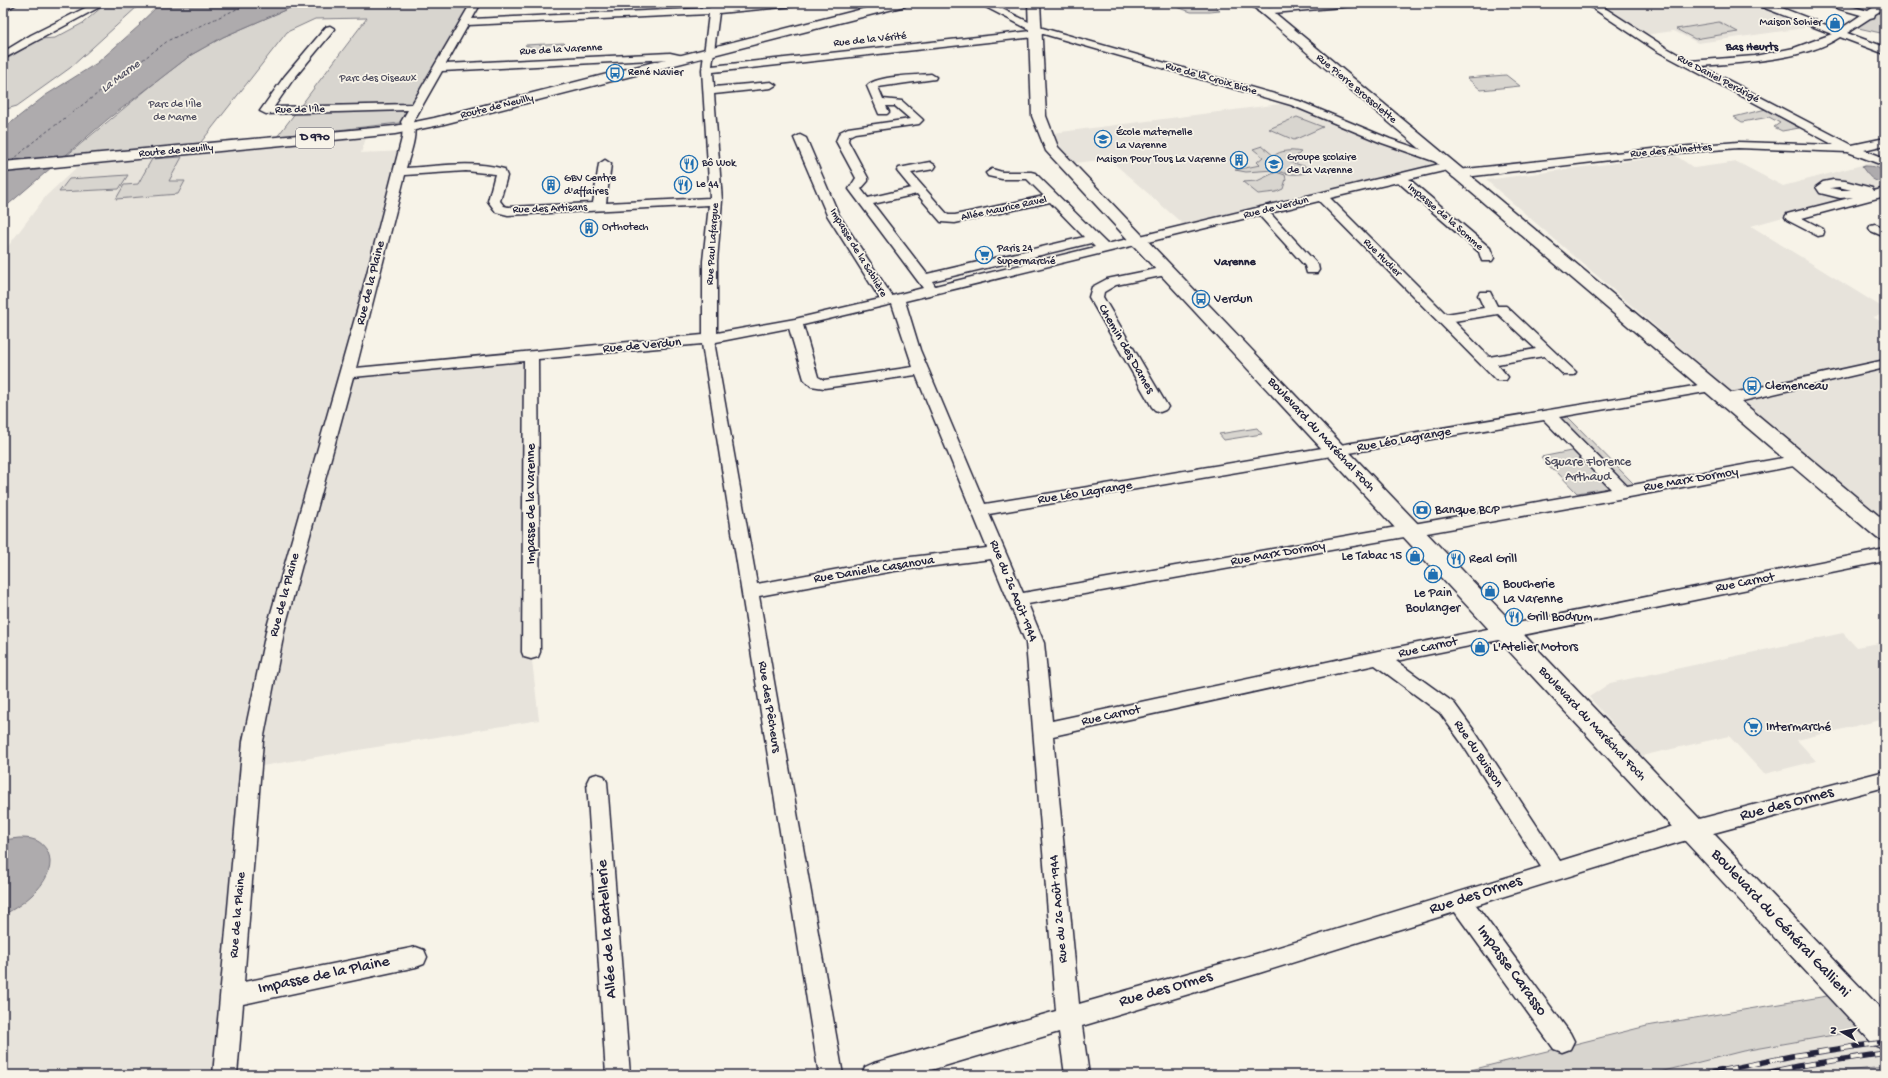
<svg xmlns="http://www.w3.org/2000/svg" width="1888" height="1078" viewBox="0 0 1888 1078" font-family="'Gochi Hand',sans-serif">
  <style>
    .built { fill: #e7e3db }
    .green { fill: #d8d5cf; stroke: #7d7c85 }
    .water { fill: #aeabad; stroke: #76747f }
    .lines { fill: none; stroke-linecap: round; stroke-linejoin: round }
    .ferry { stroke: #535263; stroke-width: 1; stroke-dasharray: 3 2.5; stroke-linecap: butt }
    .minor-casing { stroke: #22223b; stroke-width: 3 }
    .major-casing { stroke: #22223b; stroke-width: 3 }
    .minor { fill: #f7f3e8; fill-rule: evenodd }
    .major { fill: #f7f3e8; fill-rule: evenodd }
    .rail-casing { stroke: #22223b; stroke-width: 5.5 }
    .rail { stroke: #f7f3e8; stroke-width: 4; stroke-dasharray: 12; stroke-linecap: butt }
    .labels { text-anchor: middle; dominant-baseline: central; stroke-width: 3.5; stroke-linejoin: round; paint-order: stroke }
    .far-poi-label { font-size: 11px; fill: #22223b; stroke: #f7f3e8; text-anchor: start }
    .far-street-label { font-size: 11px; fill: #22223b; stroke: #f7f3e8 }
    .far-park-label { font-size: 11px; fill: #504f60; stroke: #f7f3e8 }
    .far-neighbourhood-label { font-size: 12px; font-weight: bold; fill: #22223b; stroke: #f7f3e8 }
    .far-water-label { font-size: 12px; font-style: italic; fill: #535263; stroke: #f7f3e8 }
    .shield { fill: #f7f3e8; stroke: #62616f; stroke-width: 1 }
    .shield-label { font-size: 12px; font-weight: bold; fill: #22223b }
    .street-label { font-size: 13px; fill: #22223b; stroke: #f7f3e8 }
    .poi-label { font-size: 13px; fill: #22223b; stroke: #f7f3e8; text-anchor: start }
    .park-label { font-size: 13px; fill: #504f60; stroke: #f7f3e8 }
    .near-street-label { font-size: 16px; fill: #22223b; stroke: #f7f3e8 }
  </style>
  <rect width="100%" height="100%" fill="#f7f3e8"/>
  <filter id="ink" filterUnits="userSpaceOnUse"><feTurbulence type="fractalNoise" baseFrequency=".025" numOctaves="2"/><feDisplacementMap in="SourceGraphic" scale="8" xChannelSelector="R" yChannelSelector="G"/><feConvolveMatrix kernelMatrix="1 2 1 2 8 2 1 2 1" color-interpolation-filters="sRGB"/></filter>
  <g filter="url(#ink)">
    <!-- built -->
    <g class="built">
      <path d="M1645,3H1746L1804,25V28L1698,43L1674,31L1644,35L1605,8Z"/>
      <path d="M1288,103L1427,158L1434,165L1184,225L1109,159L1075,163L1060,146L1053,133Z"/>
      <path d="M366,138L361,153L405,151L347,372L531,357V652L539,720L250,768L223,1075H3V253L46,196L78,166Z"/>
      <path d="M1675,155L1694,168L1737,162L1783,186L1873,162L1885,166V189L1751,226L1885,309V314L1873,317L1885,324V361L1734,394L1486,180Z"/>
      <path d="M1885,368V519L1740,400Z"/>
      <path d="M1843,633L1856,647L1885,642V719L1797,740L1816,761L1764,774L1729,736L1641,756L1589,697L1610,683Z"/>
      <path d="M1647,1026L1885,1028V1075H1451Z"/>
    </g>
    <!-- green -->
    <g class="green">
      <path d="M301,3H476L407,122L277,137L367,18L315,19L287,32L198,146L66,156L162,77L191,55L223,37Z"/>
      <path d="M1166,3H1212L1220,11L1210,12H1191Z"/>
      <path d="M103,6H138L70,68L17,106L3,110V61L41,39L55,38L83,23Z"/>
      <path d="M1885,8V34L1854,27Z"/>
      <path d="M1719,22L1738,32L1695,39L1676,29Z"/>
      <path d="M564,43L568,47L537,50L525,45Z"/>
      <path d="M1506,75L1520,86L1481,90L1467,78Z"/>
      <path d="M1766,109L1799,128L1782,131L1774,127L1780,123L1769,117L1742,122L1734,117Z"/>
      <path d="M1297,117L1323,127L1294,140L1269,129Z"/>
      <path d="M1262,146L1274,156C1280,150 1292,150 1301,152L1290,162L1314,169C1303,177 1279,176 1271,165L1273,170L1246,172L1235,170L1260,165L1257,162L1263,157L1253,149Z"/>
      <path d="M182,157L169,181H185L178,194L116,199L124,185L138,184L152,159Z"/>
      <path d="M1276,172L1285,175L1286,179L1283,189L1276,192L1258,194L1243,182L1257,181Z"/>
      <path d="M128,175L119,189L59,192L69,179Z"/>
      <path d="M1568,417L1634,484L1577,493L1555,470L1551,469L1541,457L1576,450L1548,420Z"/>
      <path d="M1257,428L1262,434L1224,440L1219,434Z"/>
      <path d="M1833,995L1868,1029L1743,1051L1648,1075H1451L1647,1026Z"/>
      <path d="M1885,1067V1075H1828L1845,1071Z"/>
    </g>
    <!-- water -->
    <g class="water">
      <path d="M161,3C176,3 188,7 203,3H301L223,37L191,55L108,119L3,209V129L46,95L97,63L140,25L139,24Z"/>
      <path d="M1865,166C1872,166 1879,167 1885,172V182C1873,183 1868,175 1862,167Z"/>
      <path d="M19,838C24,838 30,838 35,840C41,842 45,847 48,852C59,879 23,905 3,915V840Z"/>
    </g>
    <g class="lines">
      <!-- ferry -->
      <path class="ferry" d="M12,161L33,142L169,40L250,3"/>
      <defs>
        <g id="minor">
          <path d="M6,3H18L3,12V5Z"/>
          <path d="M95,3H107L3,59V52L31,35Z"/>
          <path d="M471,3H481L472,19L710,8L711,3H721L720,7L765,3H798L793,6L719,13L712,66L1032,31L978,3H990L1039,27L1299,101L1390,139L1443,157L1445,159L1439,163L1382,143L1291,105L1040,33L1039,36L1035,37L713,72L714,87L771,82L776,85L771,88L714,94L722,201L717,261V333L795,319L880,299L827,215L794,138L800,135L806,138L839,215L892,296L923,288L849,189L856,178L836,141L840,132L848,128L910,119L895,106H886L889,112L887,114H879L867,86C875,76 917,75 931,74L936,77L935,79L878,87L883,99L902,101L921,118L923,120L919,124L855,133L849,136L848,141L868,178V181L861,189L868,198L911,188L897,171L899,168L930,162L936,166L934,169L911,173L948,215H955L1044,196L1027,179H1002L988,176L986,173L992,169L1002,172H1031L1035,173L1107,244L1448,162L1454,166L1452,169L1409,179L1490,248L1494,258L1492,261H1482L1479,252L1398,182L1330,198L1446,314L1484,308L1478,295L1480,292H1490L1497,306H1506L1576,372L1574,375H1564L1544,356L1497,364L1508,377L1506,380H1496L1319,201L1270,213L1318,265L1319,270L1317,273H1307L1305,266L1259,215L905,301L920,350L985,504L1712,383L1717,384L1719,387L1717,390L1559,417L1627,486L1799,455L1805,456L1807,460L1805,464L1799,465L1624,498L1028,604L1044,643L1052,721L1378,651L1885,549V561L1396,661L1454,703L1475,732L1560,861L1680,824L1885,771V787L1680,842L1476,905L1570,1033L1574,1041L1570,1049L1562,1052L1554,1049L1455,912L1256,974L1082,1026L1089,1075H1065L1059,1032L914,1075H862L865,1067L874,1063L1056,1011L1026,643L991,559L894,571L759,596L843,1075H819L702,344L538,359L540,652L538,657L531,659L524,657L522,652L524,361L353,377L285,627L263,741L244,982L416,947L424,950L427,957L424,964L416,967L243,1004L237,1075H213L243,741L267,627L359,304L402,138L403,127L401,122L408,110L266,114L260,111L284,77L326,27L330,26L335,29L292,81L274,107L412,104ZM709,14L702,70L710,198L606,203L611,164L605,160L599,164L593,203L508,207L504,206L500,201L507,176L504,169C473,160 439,166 406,168C410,154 418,135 413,122L442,71L670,59L684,62L689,59L688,57L670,53L446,64L468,25ZM466,171L495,174L488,201L496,212L508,215L709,205L703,261V335L356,368L405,175ZM917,194L941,222L955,223L1050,202L1084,237L927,274L873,204ZM1091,243L1095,247L935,286L932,281ZM892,304L913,367L824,380L818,377L803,325ZM1498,314L1536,349L1489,357L1454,321ZM789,328L804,379L811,386L824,388L916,375L987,548L894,559L757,584L715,347L716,342ZM1544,420L1611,489L1023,593L989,514ZM1375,665L1440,713L1461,742L1541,867L1256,954L1079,1004L1053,736Z"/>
          <path d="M1321,3H1358L1353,6L1263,14L1258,11L1263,8Z"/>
          <path d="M1585,3H1597L1665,47L1690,61L1755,56L1794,48L1832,34L1757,5L1755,3H1769L1839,30L1861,15L1826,5L1824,3H1840L1868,11L1880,3H1885V8L1875,14L1874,17L1870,18L1847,33L1885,47V54L1840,37C1806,60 1741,63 1701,66L1852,145L1885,138V145L1864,150L1885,158V166L1848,152L1738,148L1653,155L1457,178L1453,177L1451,174L1453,171L1457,170L1653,149L1738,142L1834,145L1657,51Z"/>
          <path d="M1833,180L1845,181L1872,188L1874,191L1885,188V196L1802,218L1823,229L1824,232L1823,235L1818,236L1787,220L1785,217L1787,214L1853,197L1840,198L1820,193L1816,187L1823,182ZM1839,187L1851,190H1840L1830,188Z"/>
          <path d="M1875,224L1885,228V237L1871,231L1869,228L1871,225Z"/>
          <path d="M1166,267L1171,268L1173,271L1171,274L1116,285L1104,292L1103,297L1168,407L1165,410L1160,412L1155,410L1152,407L1089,297L1092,287L1107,279Z"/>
          <path d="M1885,360V368L1738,402L1720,401L1717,398L1720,395L1738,392Z"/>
          <path d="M597,774L604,776L607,782L630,1075H606L587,782L590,776Z"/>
        </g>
        <g id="major">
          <path d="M886,3H907L905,6L440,125L395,134L3,172V162L395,126L434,118Z"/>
          <path d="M1028,3H1040L1046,116L1058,147L1885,1013V1050L1874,1045L1046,151L1032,116Z"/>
          <path d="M1249,3H1263L1885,521V540L1877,538Z"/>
        </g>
      </defs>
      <!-- minor casing -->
      <use href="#minor" class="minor-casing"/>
      <!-- major casing -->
      <use href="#major" class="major-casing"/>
      <!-- minor -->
      <use href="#minor" class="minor"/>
      <!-- major -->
      <use href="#major" class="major"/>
      <defs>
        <g id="rail">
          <path d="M1700,1075L1792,1056L1885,1042"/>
          <path d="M1756,1075L1798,1066L1885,1053"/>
        </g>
      </defs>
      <!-- rail casing -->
      <use href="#rail" class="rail-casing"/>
      <!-- rail -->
      <use href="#rail" class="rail"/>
    </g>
  </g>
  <!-- icons -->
  <defs>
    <symbol id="shop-ring" viewBox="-11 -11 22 22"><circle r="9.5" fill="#f7f3e8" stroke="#1f6fb2" stroke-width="1.5"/><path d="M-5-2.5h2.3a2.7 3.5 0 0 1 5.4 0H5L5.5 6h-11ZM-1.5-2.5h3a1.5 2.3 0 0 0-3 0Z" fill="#1f6fb2"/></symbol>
    <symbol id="bus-ring" viewBox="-11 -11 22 22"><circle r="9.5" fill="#f7f3e8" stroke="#1f6fb2" stroke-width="1.5"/><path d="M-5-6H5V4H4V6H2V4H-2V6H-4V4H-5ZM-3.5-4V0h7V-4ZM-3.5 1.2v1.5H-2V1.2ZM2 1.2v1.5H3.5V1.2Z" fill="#1f6fb2"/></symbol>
    <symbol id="school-ring" viewBox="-11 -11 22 22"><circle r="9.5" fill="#f7f3e8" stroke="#1f6fb2" stroke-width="1.5"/><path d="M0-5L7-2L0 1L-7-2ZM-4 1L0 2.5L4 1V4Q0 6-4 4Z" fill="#1f6fb2"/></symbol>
    <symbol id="building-ring" viewBox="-11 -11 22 22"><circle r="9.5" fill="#f7f3e8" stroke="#1f6fb2" stroke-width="1.5"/><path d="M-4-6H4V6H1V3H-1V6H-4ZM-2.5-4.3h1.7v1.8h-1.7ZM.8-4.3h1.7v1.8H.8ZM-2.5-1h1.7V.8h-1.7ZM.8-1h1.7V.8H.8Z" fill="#1f6fb2"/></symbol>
    <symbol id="restaurant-ring" viewBox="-11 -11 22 22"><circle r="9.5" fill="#f7f3e8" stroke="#1f6fb2" stroke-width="1.5"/><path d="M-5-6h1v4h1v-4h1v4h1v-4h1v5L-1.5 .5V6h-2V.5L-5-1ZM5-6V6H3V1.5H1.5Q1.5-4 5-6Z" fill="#1f6fb2"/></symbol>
    <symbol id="supermarket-ring" viewBox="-11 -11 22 22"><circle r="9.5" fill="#f7f3e8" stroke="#1f6fb2" stroke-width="1.5"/><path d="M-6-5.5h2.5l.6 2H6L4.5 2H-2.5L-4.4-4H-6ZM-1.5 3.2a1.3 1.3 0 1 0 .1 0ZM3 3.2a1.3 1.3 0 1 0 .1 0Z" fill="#1f6fb2"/></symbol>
    <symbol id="bank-ring" viewBox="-11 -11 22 22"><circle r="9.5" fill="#f7f3e8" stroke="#1f6fb2" stroke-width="1.5"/><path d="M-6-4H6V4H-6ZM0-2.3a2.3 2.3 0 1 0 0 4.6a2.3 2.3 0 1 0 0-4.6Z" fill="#1f6fb2"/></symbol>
  </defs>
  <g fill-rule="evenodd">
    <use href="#shop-ring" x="1825" y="13" width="20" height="20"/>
    <use href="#bus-ring" x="605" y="63" width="20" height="20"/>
    <use href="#school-ring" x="1093" y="129" width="20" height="20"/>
    <use href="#building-ring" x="1229" y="150" width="20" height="20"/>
    <use href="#restaurant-ring" x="679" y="154" width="20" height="20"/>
    <use href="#school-ring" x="1264" y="154" width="20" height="20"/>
    <use href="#building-ring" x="541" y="175" width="20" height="20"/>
    <use href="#restaurant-ring" x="673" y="175" width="20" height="20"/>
    <use href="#building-ring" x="579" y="218" width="20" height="20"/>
    <use href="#supermarket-ring" x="974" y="245" width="20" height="20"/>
    <use href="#bus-ring" x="1191" y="289" width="20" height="20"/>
    <use href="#bus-ring" x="1742" y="376" width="20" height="20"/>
    <use href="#bank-ring" x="1412" y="500" width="20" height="20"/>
    <use href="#shop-ring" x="1405" y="546" width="20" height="20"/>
    <use href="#restaurant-ring" x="1446" y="549" width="20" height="20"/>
    <use href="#shop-ring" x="1423" y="564" width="20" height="20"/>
    <use href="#shop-ring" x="1480" y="581" width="20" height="20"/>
    <use href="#restaurant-ring" x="1504" y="607" width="20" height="20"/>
    <use href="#shop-ring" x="1470" y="637" width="20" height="20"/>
    <use href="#supermarket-ring" x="1743" y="717" width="20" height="20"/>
  </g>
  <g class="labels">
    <!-- far-poi labels -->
    <g class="far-poi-label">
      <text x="1822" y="23" text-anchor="end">Maison Sohier</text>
      <text x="628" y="73">René Navier</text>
      <text x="1116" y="133">École maternelle<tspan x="1116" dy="13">La Varenne</tspan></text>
      <text x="1287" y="158">Groupe scolaire<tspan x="1287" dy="13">de La Varenne</tspan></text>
      <text x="1226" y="160" text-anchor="end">Maison Pour Tous La Varenne</text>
      <text x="702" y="164">Bô Wok</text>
      <text x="564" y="179">GBV Centre<tspan x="564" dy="13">d'affaires</tspan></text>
      <text x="696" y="185">Le 44</text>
      <text x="602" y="228">Orthotech</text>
      <text x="997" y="249">Paris 24<tspan x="997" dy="13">Supermarché</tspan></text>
    </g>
    <!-- far-street labels -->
    <g class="far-street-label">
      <text transform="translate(870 40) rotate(-6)">Rue de la Vérité</text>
      <text transform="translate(561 50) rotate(-3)">Rue de la Varenne</text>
      <text transform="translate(1211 79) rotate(16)">Rue de la Croix Biche</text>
      <text transform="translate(1718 79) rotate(28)">Rue Daniel Perdrigé</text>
      <text transform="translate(1356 89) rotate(40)">Rue Pierre Brossolette</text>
      <text transform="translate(497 107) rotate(-14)">Route de Neuilly</text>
      <text transform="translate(300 110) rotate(-1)">Rue de l'Île</text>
      <text transform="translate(176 151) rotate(-5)">Route de Neuilly</text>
      <text transform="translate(1671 151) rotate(-5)">Rue des Aulnettes</text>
      <text transform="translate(1276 208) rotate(-14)">Rue de Verdun</text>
      <text transform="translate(550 209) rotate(-2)">Rue des Artisans</text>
      <text transform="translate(1004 209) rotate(-12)">Allée Maurice Ravel</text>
      <text transform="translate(1445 217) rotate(41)">Impasse de la Somme</text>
      <text transform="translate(713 244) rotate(-86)">Rue Paul Lafargue</text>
      <text transform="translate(858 253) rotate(59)">Impasse de la Sablière</text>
      <text transform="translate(1382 258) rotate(45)">Rue Hudier</text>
    </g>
    <!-- far-park labels -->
    <g class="far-park-label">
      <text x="378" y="79">Parc des Oiseaux</text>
      <text x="175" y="105">Parc de l'Île<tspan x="175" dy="13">de Marne</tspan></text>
    </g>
    <!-- far-neighbourhood labels -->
    <g class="far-neighbourhood-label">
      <text x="1752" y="48">Bas Heurts</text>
      <text x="1235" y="263">Varenne</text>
    </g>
    <!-- far-water labels -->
    <g class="far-water-label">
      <text transform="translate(121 77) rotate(-37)">La Marne</text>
    </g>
    <!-- shield labels -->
    <rect class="shield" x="296" y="128" width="38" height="20" rx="3"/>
    <g class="shield-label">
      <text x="315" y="138">D 970</text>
    </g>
    <!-- street labels -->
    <g class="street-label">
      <text transform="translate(371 283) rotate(-76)">Rue de la Plaine</text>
      <text transform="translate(642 346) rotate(-5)">Rue de Verdun</text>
      <text transform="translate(1126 349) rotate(60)">Chemin des Dames</text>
      <text transform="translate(1321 435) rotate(47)">Boulevard du Maréchal Foch</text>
      <text transform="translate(1404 440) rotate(-10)">Rue Léo Lagrange</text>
      <text transform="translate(1691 480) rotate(-10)">Rue Marx Dormoy</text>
      <text transform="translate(1085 493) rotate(-9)">Rue Léo Lagrange</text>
      <text transform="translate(531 504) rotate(-90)">Impasse de la Varenne</text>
      <text transform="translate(1278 554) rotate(-10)">Rue Marx Dormoy</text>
      <text transform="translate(874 570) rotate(-9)">Rue Danielle Casanova</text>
      <text transform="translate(1745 583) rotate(-11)">Rue Carnot</text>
      <text transform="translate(1013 591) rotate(68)">Rue du 26 Août 1944</text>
      <text transform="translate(285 595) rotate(-75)">Rue de la Plaine</text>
      <text transform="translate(1428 648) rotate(-12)">Rue Carnot</text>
      <text transform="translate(769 707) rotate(81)">Rue des Pêcheurs</text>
      <text transform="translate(1111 716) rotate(-12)">Rue Carnot</text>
      <text transform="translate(1592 724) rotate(47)">Boulevard du Maréchal Foch</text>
      <text transform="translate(1478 754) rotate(56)">Rue du Buisson</text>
      <text transform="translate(1059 909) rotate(-95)">Rue du 26 Août 1944</text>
      <text transform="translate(238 915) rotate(-85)">Rue de la Plaine</text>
    </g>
    <!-- poi labels -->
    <g class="poi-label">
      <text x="1214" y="299">Verdun</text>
      <text x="1765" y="386">Clemenceau</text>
      <text x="1435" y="510">Banque BCP</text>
      <text x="1402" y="556" text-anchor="end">Le Tabac 15</text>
      <text x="1469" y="559">Real Grill</text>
      <text x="1503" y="584">Boucherie<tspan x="1503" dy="15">La Varenne</tspan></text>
      <text x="1433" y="593" text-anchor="middle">Le Pain<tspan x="1433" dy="15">Boulanger</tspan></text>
      <text x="1527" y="617">Grill Bodrum</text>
      <text x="1493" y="647">L'Atelier Motors</text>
      <text x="1766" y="727">Intermarché</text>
    </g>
    <!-- park labels -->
    <g class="park-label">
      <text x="1588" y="462">Square Florence<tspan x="1588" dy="15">Arthaud</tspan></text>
    </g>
    <!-- near-street labels -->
    <g class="near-street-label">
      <text transform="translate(1787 805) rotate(-15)">Rue des Ormes</text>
      <text transform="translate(1476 896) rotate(-18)">Rue des Ormes</text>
      <text transform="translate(1780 924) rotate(47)">Boulevard du Général Gallieni</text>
      <text transform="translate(608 929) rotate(-94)">Allée de la Batellerie</text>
      <text transform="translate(1511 971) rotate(54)">Impasse Carasso</text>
      <text transform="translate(324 976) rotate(-12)">Impasse de la Plaine</text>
      <text transform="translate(1166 990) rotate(-16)">Rue des Ormes</text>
    </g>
  </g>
  <!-- margin -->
  <rect width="1888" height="1078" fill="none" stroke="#f7f3e8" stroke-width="16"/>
  <rect x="8" y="8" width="1872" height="1062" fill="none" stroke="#22223b" stroke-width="1.5" filter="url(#ink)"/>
  <!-- north arrow -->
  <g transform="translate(1842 1032) rotate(279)" stroke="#f7f3e8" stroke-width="3" paint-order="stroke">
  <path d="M0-3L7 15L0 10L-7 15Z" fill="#22223b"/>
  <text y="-6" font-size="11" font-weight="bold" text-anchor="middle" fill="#22223b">N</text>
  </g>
</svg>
